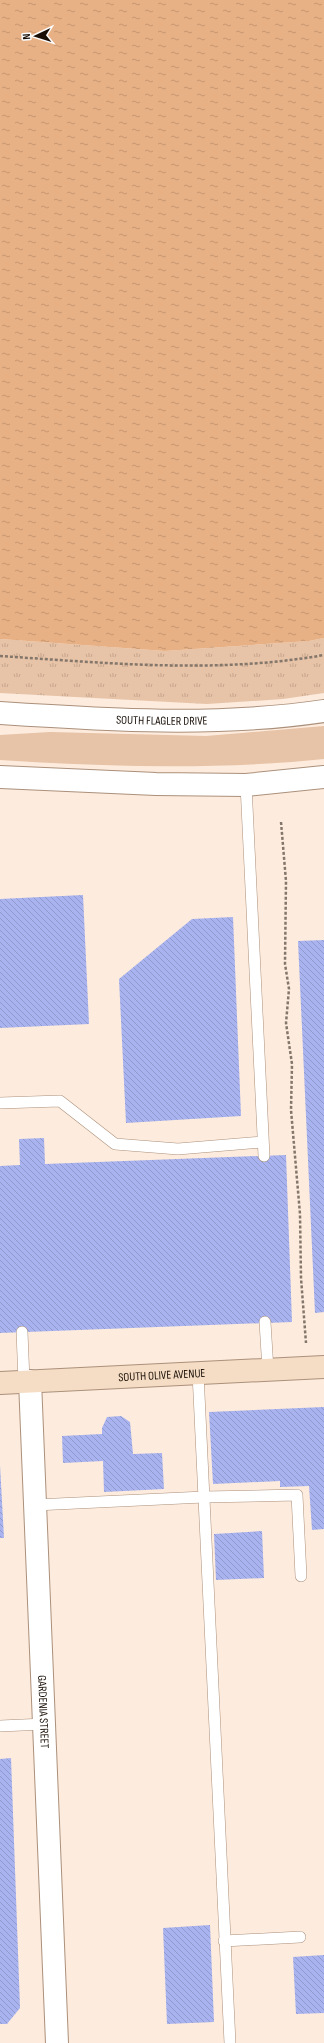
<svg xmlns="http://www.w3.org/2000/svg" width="324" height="2043" viewBox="0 0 324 2043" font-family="'Sofia Sans Condensed',sans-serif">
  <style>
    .grass { fill: #e7c3a7 }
    .park { fill: url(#park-tufts) }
    .water { fill: url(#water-ripples) }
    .building { fill: url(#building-back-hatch) }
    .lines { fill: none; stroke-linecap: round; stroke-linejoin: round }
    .lane-casing { stroke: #ab907b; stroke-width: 12 }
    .street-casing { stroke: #ab907b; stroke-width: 24 }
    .secondary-casing { stroke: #ab907b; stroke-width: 24 }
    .path { stroke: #83766b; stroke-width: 2.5; stroke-dasharray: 3 2; stroke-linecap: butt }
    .lane { stroke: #fff; stroke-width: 11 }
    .street { stroke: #fff; stroke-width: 22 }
    .secondary { stroke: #f5dcc4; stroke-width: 22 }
    .labels { text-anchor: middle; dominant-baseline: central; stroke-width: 3; stroke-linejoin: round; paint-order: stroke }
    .street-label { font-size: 12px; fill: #190f07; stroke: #fcfcfc }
  </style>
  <defs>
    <pattern id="park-tufts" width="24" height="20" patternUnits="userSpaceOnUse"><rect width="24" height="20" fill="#e7c3a7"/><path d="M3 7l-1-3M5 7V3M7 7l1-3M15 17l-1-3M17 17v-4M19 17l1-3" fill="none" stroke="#c6a68e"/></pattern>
    <pattern id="water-ripples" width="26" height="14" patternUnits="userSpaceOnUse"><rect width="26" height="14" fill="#e8b185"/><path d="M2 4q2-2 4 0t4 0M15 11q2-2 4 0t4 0" fill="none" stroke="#c69771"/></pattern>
    <pattern id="building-back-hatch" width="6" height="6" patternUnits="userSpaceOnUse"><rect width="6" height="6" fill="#a8b3ef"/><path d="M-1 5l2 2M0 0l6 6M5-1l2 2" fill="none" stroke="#9099cb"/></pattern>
  </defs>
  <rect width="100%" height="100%" fill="#fdebdd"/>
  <!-- grass -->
  <path class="grass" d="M324,726V759C217,770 108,767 0,760V735L50,732L206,736Z"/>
  <!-- park -->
  <path class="park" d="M324,638V693L283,699L207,704L0,693V639L165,651L309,641Z"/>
  <!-- water -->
  <path class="water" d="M0,0H324V638L309,641L165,651L0,639Z"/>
  <!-- building -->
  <g class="building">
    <path d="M83,895L89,1024L0,1028V899Z"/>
    <path d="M233,917L241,1116L126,1123L119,979L192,919Z"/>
    <path d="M324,940V1312L315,1313L298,941Z"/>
    <path d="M44,1138L45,1164L286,1155L292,1322L0,1333V1166L20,1165L19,1139Z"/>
    <path d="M324,1407V1529L312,1530L309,1486L280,1487V1481L213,1484L209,1412Z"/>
    <path d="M121,1416L130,1422L133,1454L162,1453L164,1489L104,1492L103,1461L63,1463L62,1436L102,1434V1428L107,1417Z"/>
    <path d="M0,1465L4,1538H0Z"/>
    <path d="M262,1531L264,1578L216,1580L214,1534Z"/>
    <path d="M11,1758L20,2008L7,2024H0V1759Z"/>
    <path d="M210,1925L214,2022L167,2024L163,1928Z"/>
    <path d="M324,1955V2013L296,2014L293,1957Z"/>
  </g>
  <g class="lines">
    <defs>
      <g id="lane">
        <path d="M246,785L264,1156"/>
        <path d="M0,1103L60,1101L115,1144L178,1149L262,1142"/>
        <path d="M265,1322L268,1370"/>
        <path d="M22,1332L24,1381"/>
        <path d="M198,1373L230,2043"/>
        <path d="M35,1505L204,1497L297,1495L301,1576"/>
        <path d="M0,1726L45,1724"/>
        <path d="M224,1941L300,1937"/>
      </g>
      <g id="street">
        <path id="s1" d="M0,713C108,720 216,727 324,711"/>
        <path d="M0,777L156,784L246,785L324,777"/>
        <path id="s2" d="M30,1381L57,2043"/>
      </g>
      <g id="secondary">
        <path id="s3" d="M0,1383L324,1367"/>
      </g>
    </defs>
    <!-- lane casing -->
    <use href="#lane" class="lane-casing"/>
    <!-- street casing -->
    <use href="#street" class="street-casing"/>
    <!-- secondary casing -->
    <use href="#secondary" class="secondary-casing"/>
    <!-- path -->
    <g class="path">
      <path d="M0,656C107,663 217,674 324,655"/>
      <path d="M281,822L286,881L285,964L289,989L286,1023L292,1064L291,1110L300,1214L301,1278L306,1343"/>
    </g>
    <!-- lane -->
    <use href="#lane" class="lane"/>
    <!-- street -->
    <use href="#street" class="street"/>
    <!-- secondary -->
    <use href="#secondary" class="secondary"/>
  </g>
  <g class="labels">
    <!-- street labels -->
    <g class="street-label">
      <text stroke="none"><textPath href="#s1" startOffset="162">SOUTH FLAGLER DRIVE</textPath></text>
      <text stroke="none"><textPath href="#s3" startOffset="162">SOUTH OLIVE AVENUE</textPath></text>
      <text stroke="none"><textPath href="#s2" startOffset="331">GARDENIA STREET</textPath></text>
    </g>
  </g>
  <!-- north arrow -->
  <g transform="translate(36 36) rotate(266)" stroke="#fcfcfc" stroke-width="3" paint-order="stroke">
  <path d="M0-3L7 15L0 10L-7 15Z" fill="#190f07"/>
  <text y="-6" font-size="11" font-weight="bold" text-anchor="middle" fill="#190f07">N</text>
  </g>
</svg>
